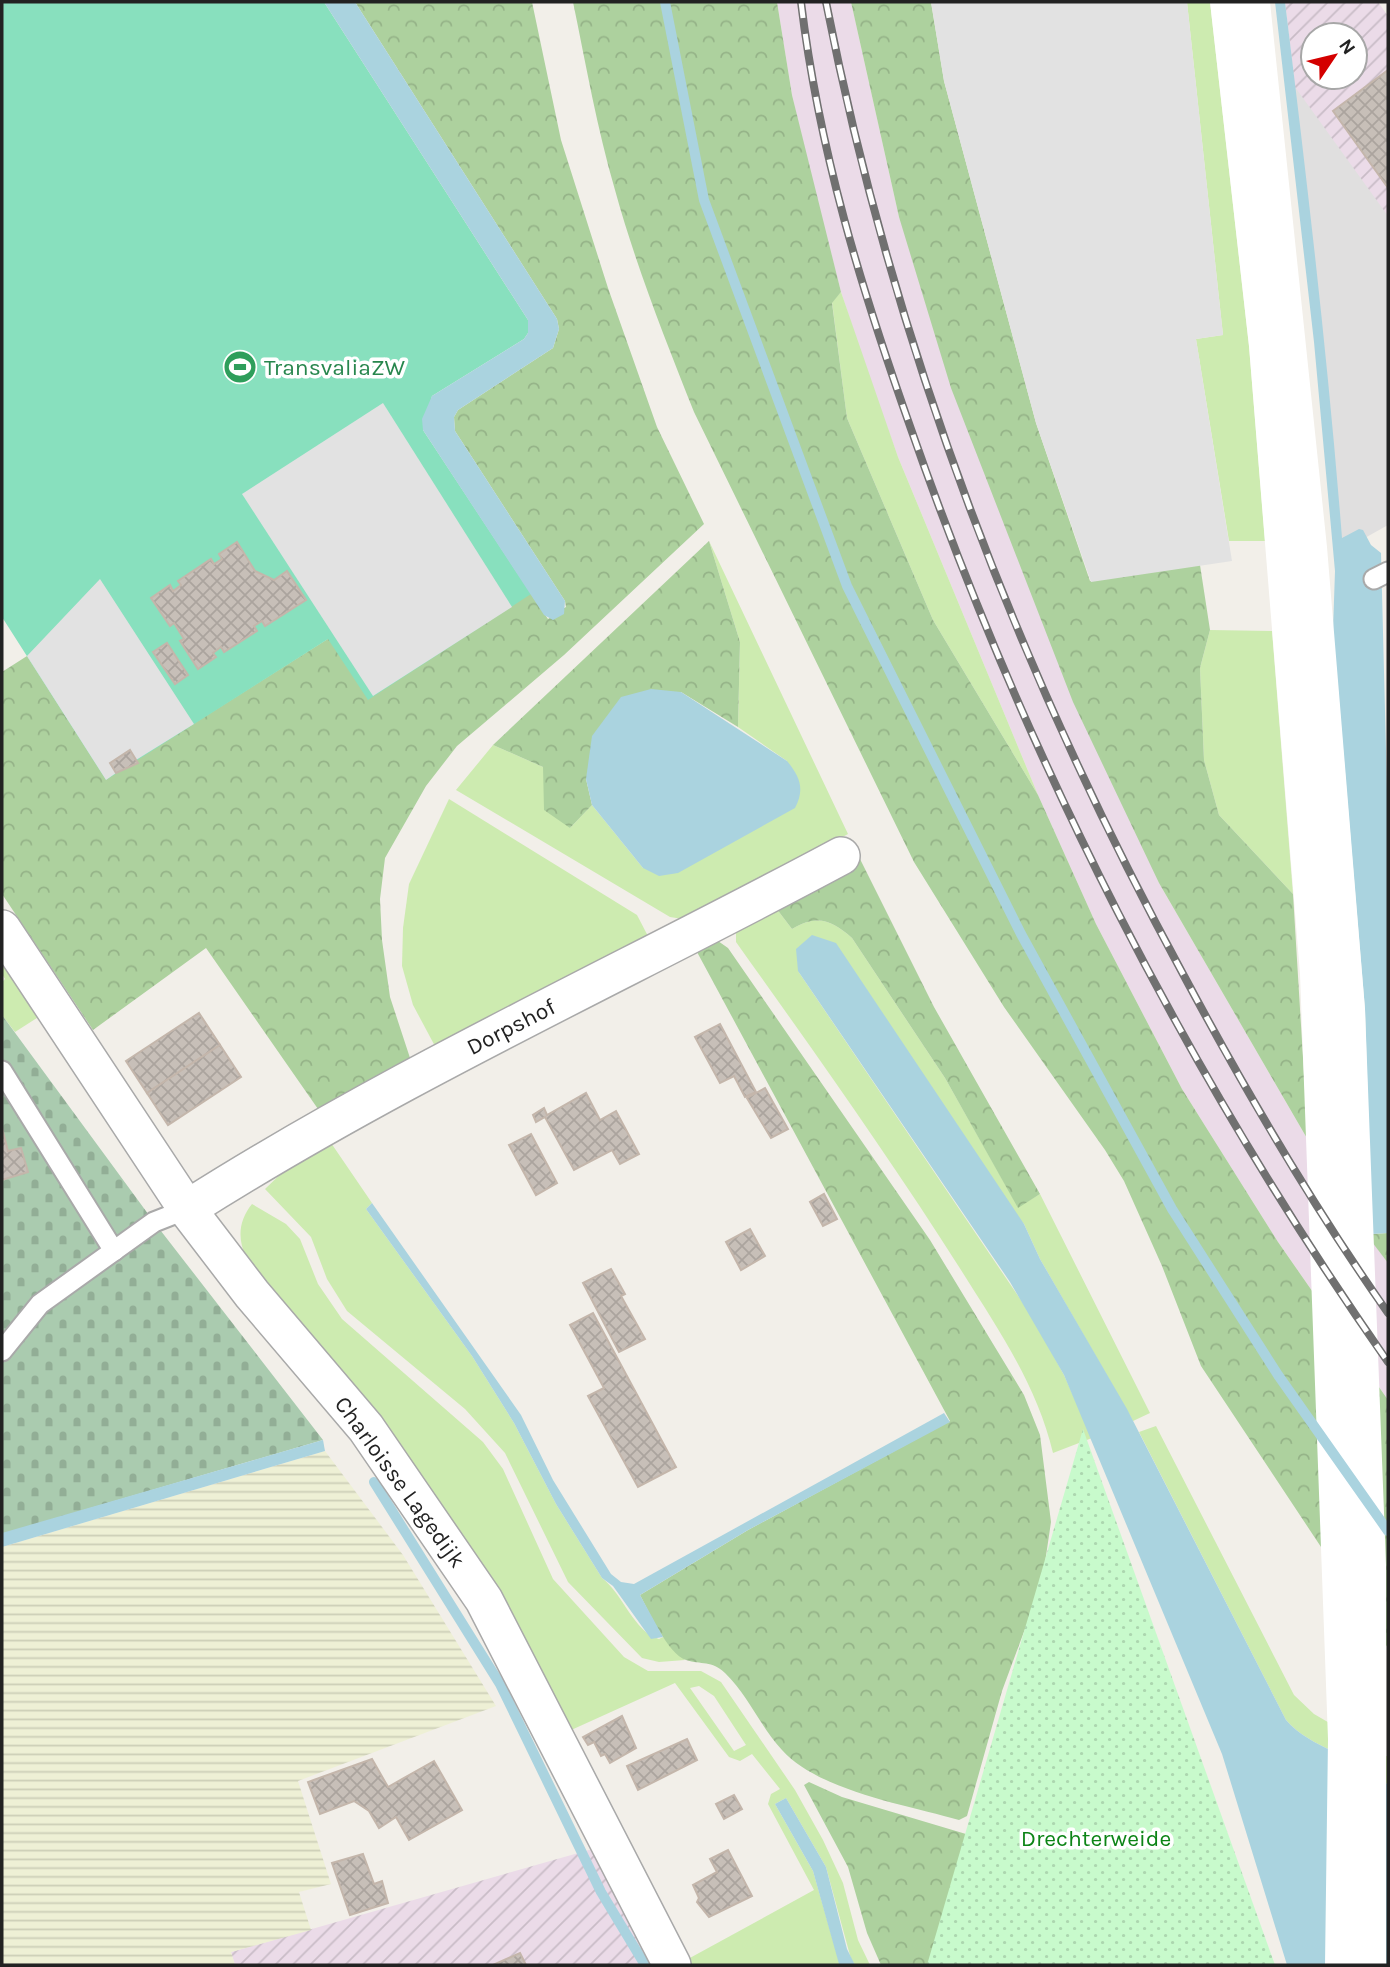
<svg xmlns="http://www.w3.org/2000/svg" width="1390" height="1967" viewBox="0 0 1390 1967" font-family="Karla,sans-serif">
  <style>
    .residential { fill: #e0dfdf }
    .industrial { fill: url(#industrial-furrows); fill-rule: evenodd }
    .railway { fill: #ebdbe8 }
    .farmland { fill: url(#farmland-rules) }
    .grass { fill: #cdebb0; fill-rule: evenodd }
    .forest { fill: url(#forest-crowns) }
    .cemetery { fill: url(#cemetery-stones) }
    .park { fill: url(#park-dots) }
    .pitch { fill: #88e0be }
    .parking { fill: #e2e2e2 }
    .water { fill: #aad3df }
    .pier { fill: #fff }
    .lines { fill: none; stroke-linecap: round; stroke-linejoin: round }
    .stream { stroke: #aad3df; stroke-width: 10 }
    .building { fill: url(#building-cross-hatch); stroke: #c4b6ab; stroke-width: 2 }
    .lane-casing { stroke: #a9a9a9; stroke-width: 23 }
    .street-casing { stroke: #a9a9a9; stroke-width: 40 }
    .lane { stroke: #fff; stroke-width: 19 }
    .street { stroke: #fff; stroke-width: 37 }
    .rail-casing { stroke: #707070; stroke-width: 8 }
    .rail { stroke: #fff; stroke-width: 5; stroke-dasharray: 16; stroke-linecap: butt }
    .labels { text-anchor: middle; dominant-baseline: central; stroke-width: 7; stroke-linejoin: round; paint-order: stroke }
    .leisure-label { font-size: 23px; fill: #27864d; stroke: #fff; text-anchor: start }
    .street-label { font-size: 23px; fill: #222; stroke: #fff }
    .park-label { font-size: 23px; fill: #0c8416; stroke: #fff }
  </style>
  <defs>
    <pattern id="industrial-furrows" width="10" height="10" patternUnits="userSpaceOnUse" patternTransform="scale(1.75)"><rect width="10" height="10" fill="#ebdbe8"/><path d="M-1 1l2-2M0 10L10 0M9 11l2-2" fill="none" stroke="#c9bcc7"/></pattern>
    <pattern id="farmland-rules" width="6" height="5" patternUnits="userSpaceOnUse" patternTransform="scale(1.75)"><rect width="6" height="5" fill="#eef0d5"/><path d="M0 2.5h6" fill="none" stroke="#ccceb7"/></pattern>
    <pattern id="forest-crowns" width="20" height="18" patternUnits="userSpaceOnUse" patternTransform="scale(1.75)"><rect width="20" height="18" fill="#add19e"/><path d="M2 6a3 3 0 1 1 6 0M12 15a3 3 0 1 1 6 0" fill="none" stroke="#95b388"/></pattern>
    <pattern id="cemetery-stones" width="16" height="16" patternUnits="userSpaceOnUse" patternTransform="scale(1.75)"><rect width="16" height="16" fill="#aacbaf"/><path d="M2 7V4a2 2 0 0 1 4 0v3zM10 15v-3a2 2 0 0 1 4 0v3z" fill="#92ae96"/></pattern>
    <pattern id="park-dots" width="8" height="8" patternUnits="userSpaceOnUse" patternTransform="scale(1.75)"><rect width="8" height="8" fill="#c8facc"/><path d="M2 2h.1M6 6h.1" fill="none" stroke="#acd6af" stroke-width="1.8" stroke-linecap="round"/></pattern>
    <pattern id="building-cross-hatch" width="8" height="8" patternUnits="userSpaceOnUse" patternTransform="scale(1.75)"><rect width="8" height="8" fill="#c7bfb8"/><path d="M0 0l8 8M0 8l8-8" fill="none" stroke="#aba49e"/></pattern>
  </defs>
  <rect width="100%" height="100%" fill="#f2efe9"/>
  <!-- residential -->
  <path class="residential" d="M1290,72L1388,209V525L1363,539L1339,542Z"/>
  <!-- industrial -->
  <g class="industrial">
    <path d="M1285,2H1378L1388,16V216L1295,87ZM1313,35H1355V77H1313Z"/>
    <path d="M610,1844L679,1965H235L231,1952Z"/>
  </g>
  <!-- railway -->
  <path class="railway" d="M777,2H851L899,217L1159,883L1308,1140L1388,1263V1400L1278,1242L1182,1089L1096,924L1038,795L898,457L868,374L841,292L814,189L792,95Z"/>
  <!-- farmland -->
  <path class="farmland" d="M325,1451L403,1555L496,1706L298,1781L331,1884L299,1892L311,1930L231,1952L235,1965H2V1547Z"/>
  <!-- grass -->
  <g class="grass">
    <path d="M1187,2H1210L1249,346L1265,541H1229L1196,339L1223,335Z"/>
    <path d="M841,292L898,457L1038,795L933,620L847,418L832,302Z"/>
    <path d="M709,541L848,834L689,920L670,917L456,790L493,745L543,767L570,828L592,805L643,868L787,761L738,727L740,642Z"/>
    <path d="M1210,630L1272,631L1293,894L1219,815L1204,760L1200,668Z"/>
    <path d="M449,799L637,915L650,940L436,1048L413,1005L402,966L403,928L409,884Z"/>
    <path d="M776,908L792,929C817,914 832,920 852,938L945,1078L1018,1207L1040,1194L1150,1413L1133,1421L1040,1259L1024,1224L798,971L1031,1315L1064,1375L1092,1438L1053,1453C1037,1385 998,1329 961,1270C890,1158 813,1050 736,942V931Z"/>
    <path d="M2,957L40,1016L15,1032L2,1015V982L5,979L2,974Z"/>
    <path d="M329,1140L372,1203L366,1209L472,1356L514,1423L556,1504L602,1578C623,1594 634,1632 659,1639L663,1637L685,1660L659,1662L642,1658L568,1582L505,1453L465,1409L347,1311L327,1279L311,1237L265,1189L291,1164Z"/>
    <path d="M252,1204L286,1224L300,1239L318,1284L342,1319L483,1442L503,1469L553,1579L624,1657L648,1671H701L721,1682L795,1790L823,1840L843,1883L858,1940L870,1965H855L851,1959L826,1867L786,1798L775,1804L813,1871L840,1965H691L688,1959L814,1890L768,1804L771,1794L780,1789L752,1754L740,1761L729,1757L675,1683L569,1731L246,1257C237,1238 239,1220 252,1204ZM699,1686L714,1696L746,1745L734,1751L690,1688Z"/>
    <path d="M1156,1426L1294,1695L1314,1714L1388,1757V1785C1359,1755 1313,1751 1286,1720L1139,1432Z"/>
  </g>
  <!-- forest -->
  <g class="forest">
    <path d="M355,2H532L561,140L608,288L657,427L704,524L564,655L457,746L426,786L385,858L380,899L382,940L390,997L411,1061L318,1109L206,948L93,1030L2,894V672L27,656L106,779L133,763L135,765L136,760L334,635L517,573L548,619L566,607L565,601L455,431L454,417L458,410L553,348L559,329L557,319Z"/>
    <path d="M573,2H777L792,95L841,292L832,303L847,418L933,620L1038,795L1096,924L1182,1089L1278,1242L1388,1400V1648L1201,1366L1162,1266L1124,1181L1105,1150L1004,1007L914,862L694,412C665,339 636,266 615,190C597,128 586,65 573,2Z"/>
    <path d="M851,2H931L944,81L1036,423L1090,581L1200,565L1210,630L1200,668L1204,760L1219,815L1293,894L1308,1140L1159,883L1073,702L951,388L899,217Z"/>
    <path d="M709,541L740,642L738,727L681,692L586,779L592,805L570,828L544,810L543,767L493,745Z"/>
    <path d="M857,853L934,1007L1040,1194L1018,1208L945,1078L852,938C832,920 817,914 792,929L776,908Z"/>
    <path d="M718,941L728,948L930,1240L1024,1395L1040,1435L1051,1522L1042,1583L1002,1691L967,1816L959,1820C907,1805 819,1791 782,1750C760,1726 748,1695 725,1673C712,1660 701,1665 686,1660C668,1654 649,1612 640,1595L748,1530L950,1421L697,952Z"/>
    <path d="M1388,1233V1263L1372,1242V1234Z"/>
    <path d="M809,1782L842,1797L976,1837L1209,1965H881L867,1933L848,1867L804,1785Z"/>
  </g>
  <!-- cemetery -->
  <path class="cemetery" d="M2,1015L154,1222L323,1440L2,1534Z"/>
  <!-- park -->
  <path class="park" d="M1083,1429L1275,1965H927Z"/>
  <!-- pitch -->
  <path class="pitch" d="M2,2H324L528,320V333L524,339L432,396L423,430L531,594L368,700L328,639L106,780L2,617Z"/>
  <!-- parking -->
  <g class="parking">
    <path d="M931,2H1187L1223,335L1196,339L1232,561L1091,582L1036,423L944,81Z"/>
    <path d="M383,403L512,607L373,696L242,494Z"/>
    <path d="M100,579L194,724L136,760L129,750L110,763L116,773L106,780L27,656Z"/>
  </g>
  <!-- water -->
  <g class="water">
    <path d="M324,2H355L557,319L559,329L553,348L458,410L454,417L455,431L565,601L564,614L553,620L544,615L423,430L422,419L432,396L524,339L528,333V320Z"/>
    <path d="M1275,2H1285C1307,180 1328,359 1342,538L1359,529L1363,530L1371,545L1381,553L1388,830V1233L1372,1234L1365,1009L1333,630L1335,571L1314,342Z"/>
    <path d="M651,689L681,692L787,761C800,777 805,789 795,808L678,873L659,876L643,868L592,805L586,779L592,736L621,697Z"/>
    <path d="M812,935L836,943L1024,1224L1040,1259L1127,1409L1286,1720C1313,1751 1359,1755 1388,1785V1965H1287L1222,1754L1064,1375L1010,1282L798,971L796,949Z"/>
    <path d="M372,1203L521,1415L553,1480L611,1574L621,1582L634,1584L944,1413L950,1422L748,1530L640,1595L663,1637L651,1639L613,1586L602,1578L556,1504L514,1423L472,1356L366,1209Z"/>
    <path d="M323,1440L325,1451L2,1547V1533Z"/>
    <path d="M786,1798L826,1867L847,1949L855,1965L839,1964L813,1871L775,1804Z"/>
  </g>
  <!-- pier -->
  <path class="pier" d="M1210,2H1270L1327,547L1365,1009L1386,1565V1965H1325L1328,1739L1300,974L1249,346Z"/>
  <g class="lines">
    <!-- stream -->
    <g class="stream">
      <path d="M665,2L704,200L847,586L1021,934L1172,1209L1278,1375L1388,1531"/>
      <path d="M374,1482L500,1684L601,1892L645,1965"/>
    </g>
  </g>
  <!-- building -->
  <g class="building">
    <path d="M1388,70V188L1333,111Z"/>
    <path d="M237,542L255,571L274,580L287,571L306,600L265,626L262,621L254,626L257,631L224,652L221,647L213,653L216,657L198,669L180,641L184,639L174,623L170,626L151,598L170,585L173,591L181,585L178,581L211,559L214,564L222,559L219,554Z"/>
    <path d="M167,643L188,675L175,684L153,652Z"/>
    <path d="M130,750L138,763L116,773L110,763Z"/>
    <path d="M199,1013L220,1045L147,1093L126,1061Z"/>
    <path d="M720,1024L756,1092L745,1097L734,1076L720,1083L695,1037Z"/>
    <path d="M220,1045L241,1077L168,1125L147,1093Z"/>
    <path d="M765,1088L788,1129L771,1138L747,1098Z"/>
    <path d="M586,1093L600,1120L616,1111L639,1154L620,1164L612,1150L574,1170L545,1117L536,1122L533,1115L544,1108L547,1115Z"/>
    <path d="M2,1128L8,1151L21,1148L28,1172L2,1180Z"/>
    <path d="M531,1134L557,1183L536,1195L509,1145Z"/>
    <path d="M824,1194L837,1219L823,1226L810,1202Z"/>
    <path d="M750,1229L765,1256L741,1270L726,1242Z"/>
    <path d="M611,1269L625,1294L621,1296L645,1339L619,1352L583,1283Z"/>
    <path d="M593,1313L676,1467L638,1487L588,1396L604,1388L570,1325Z"/>
    <path d="M622,1716L636,1748L610,1763L605,1754L601,1756L594,1742L588,1745L583,1737Z"/>
    <path d="M687,1739L697,1760L638,1790L627,1766Z"/>
    <path d="M372,1759L388,1787L434,1761L462,1810L409,1840L396,1817L379,1828L369,1811L354,1801L320,1814L308,1782Z"/>
    <path d="M734,1795L742,1809L724,1819L716,1804Z"/>
    <path d="M728,1850L752,1896L709,1917L697,1902L699,1898L693,1885L717,1872L710,1859Z"/>
    <path d="M363,1854L374,1884L382,1881L388,1903L350,1915L332,1863Z"/>
    <path d="M520,1953L526,1965H493Z"/>
  </g>
  <g class="lines">
    <defs>
      <g id="lane">
        <path d="M1374,579L1388,572"/>
        <path d="M2,1071L114,1251"/>
        <path d="M2,1351L40,1304L154,1222L187,1209"/>
      </g>
      <g id="street">
        <path d="M2,929L187,1209L252,1294L366,1428L484,1600L672,1965"/>
        <path d="M187,1209C396,1076 623,973 841,856"/>
      </g>
    </defs>
    <!-- lane casing -->
    <use href="#lane" class="lane-casing"/>
    <!-- street casing -->
    <use href="#street" class="street-casing"/>
    <!-- lane -->
    <use href="#lane" class="lane"/>
    <!-- street -->
    <use href="#street" class="street"/>
    <defs>
      <g id="rail">
        <path d="M801,2C819,151 861,288 911,429C1026,759 1188,1076 1388,1362"/>
        <path d="M826,2C893,344 1017,668 1183,974C1245,1090 1312,1205 1388,1313"/>
      </g>
    </defs>
    <!-- rail casing -->
    <use href="#rail" class="rail-casing"/>
    <!-- rail -->
    <use href="#rail" class="rail"/>
  </g>
  <!-- icons -->
  <defs>
    <symbol id="stadium-disc" viewBox="-11 -11 22 22"><circle r="9.5" fill="#2e9e5b" stroke="#fff"/><path d="M0-5a6.5 5 0 1 0 0 10a6.5 5 0 1 0 0-10ZM-3.5-1.8h7v3.6h-7Z" fill="#fff"/></symbol>
  </defs>
  <g fill-rule="evenodd">
    <use href="#stadium-disc" x="221" y="348" width="38" height="38"/>
  </g>
  <g class="labels">
    <!-- leisure labels -->
    <g class="leisure-label">
      <text x="264" y="367">TransvaliaZW</text>
    </g>
    <!-- street labels -->
    <g class="street-label">
      <text transform="translate(511 1027) rotate(-27)">Dorpshof</text>
      <text transform="translate(400 1482) rotate(54)">Charloisse Lagedijk</text>
    </g>
    <!-- park labels -->
    <g class="park-label">
      <text x="1096" y="1838">Drechterweide</text>
    </g>
  </g>
  <!-- border -->
  <rect width="1390" height="1967" fill="none" stroke="#222222" stroke-width="7"/>
  <!-- north arrow -->
  <g transform="translate(1334 56) rotate(55)"><circle r="33" fill="#ffffff" stroke="#a7a7a7" stroke-width="2"/>
  <path d="M0-5L12 26L0 18L-12 26Z" fill="#d40000"/>
  <text y="-10" font-size="19" font-weight="bold" text-anchor="middle" fill="#222222">N</text>
  </g>
</svg>
